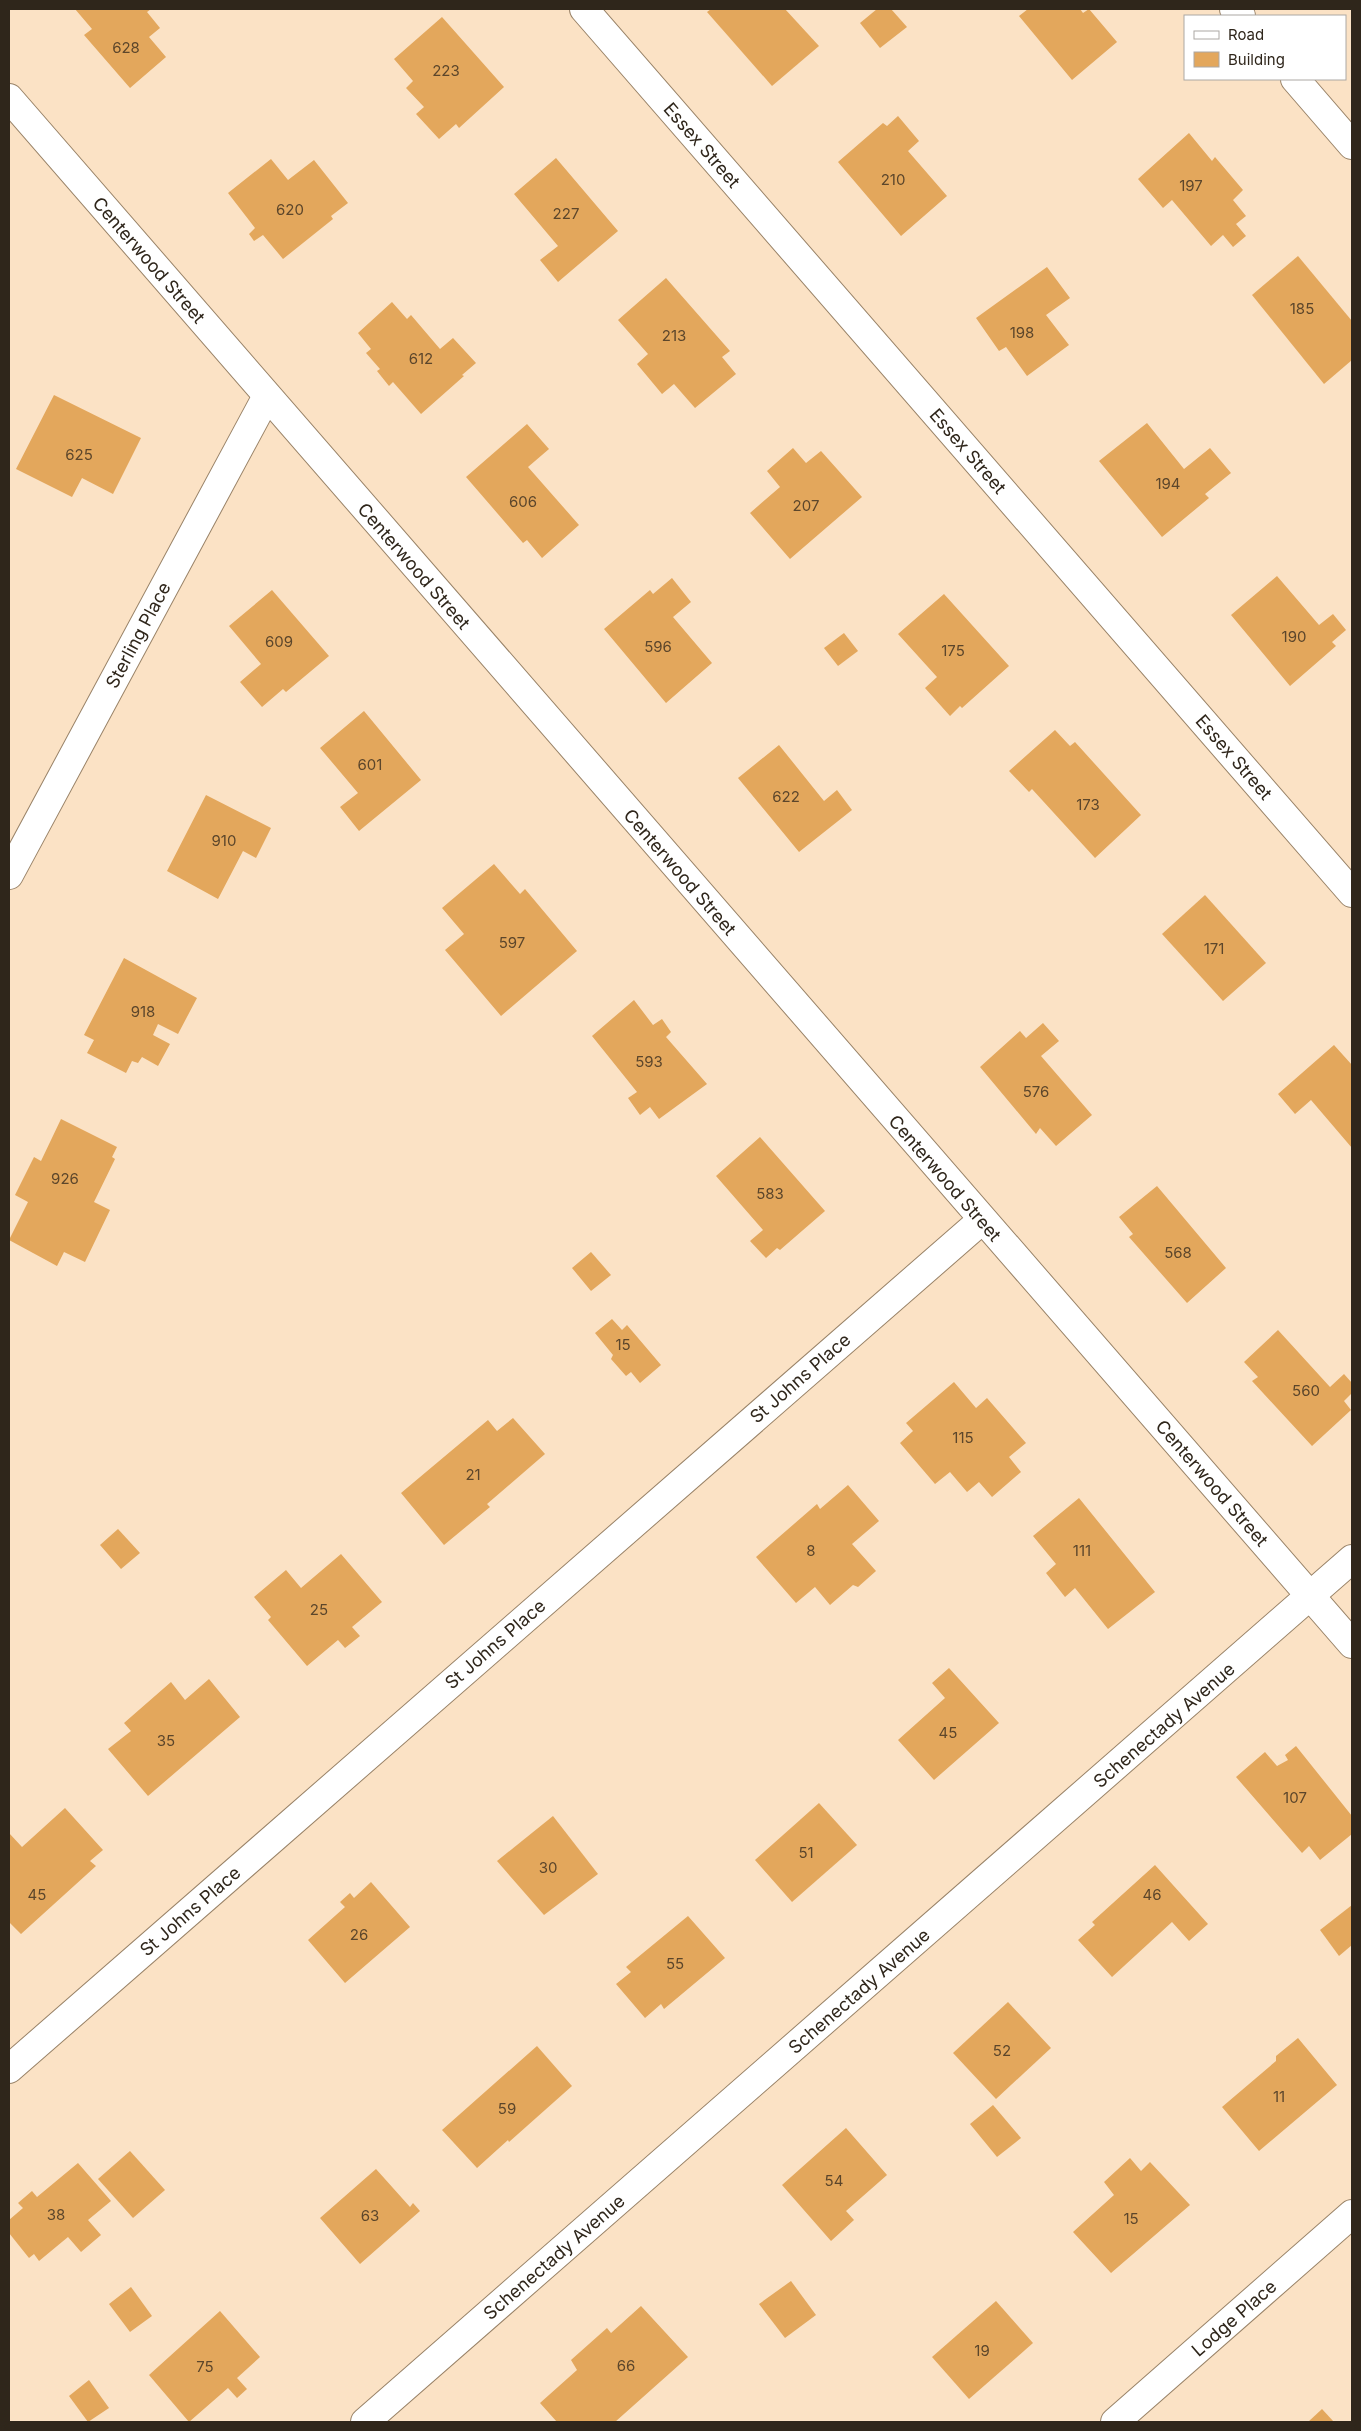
<svg xmlns="http://www.w3.org/2000/svg" width="1361" height="2431" viewBox="0 0 1361 2431" font-family="Inter,sans-serif">
  <style>
    .building { fill: #e3a75c }
    .lines { fill: none; stroke-linecap: round; stroke-linejoin: round }
    .street-casing { stroke: #998368; stroke-width: 30 }
    .street { stroke: #fff; stroke-width: 28 }
    .labels { text-anchor: middle; dominant-baseline: central; stroke-width: 4; stroke-linejoin: round; paint-order: stroke }
    .number-label { font-size: 15px; fill: #5c462b }
    .street-label { font-size: 18px; fill: #2f261b; stroke: #fff }
  </style>
  <rect width="100%" height="100%" fill="#fbe2c5"/>
  <!-- building -->
  <g class="building">
    <path d="M75,9H151L147,12L160,28L149,37L166,57L130,88L84,35L92,29Z"/>
    <path d="M711,9H785L819,46L772,86L707,12Z"/>
    <path d="M877,9H891L907,27L880,48L860,23Z"/>
    <path d="M1028,9H1080L1083,13L1089,9L1117,42L1072,80L1019,16Z"/>
    <path d="M442,17L504,87L459,128L456,124L439,139L416,114L424,107L406,88L413,81L394,59Z"/>
    <path d="M898,116L919,141L908,151L947,196L901,236L838,162L883,123L887,126Z"/>
    <path d="M1189,133L1212,161L1215,157L1243,190L1233,200L1246,216L1236,224L1246,236L1233,247L1223,235L1211,246L1172,200L1163,208L1138,179Z"/>
    <path d="M556,158L618,231L558,282L540,260L558,246L514,194Z"/>
    <path d="M271,159L288,180L314,160L348,203L331,216L333,219L283,259L263,235L254,241L249,234L255,228L228,193Z"/>
    <path d="M1298,256L1352,321V360L1324,384L1252,295Z"/>
    <path d="M1047,267L1070,298L1046,315L1069,345L1027,376L1006,347L999,351L976,318Z"/>
    <path d="M666,278L730,351L722,357L736,374L695,408L674,384L662,394L637,364L648,354L618,320Z"/>
    <path d="M392,302L407,319L411,315L440,349L453,338L476,363L462,375L464,376L421,414L393,382L389,386L377,371L380,369L366,353L371,349L358,333Z"/>
    <path d="M54,395L141,438L113,494L82,478L72,497L16,469Z"/>
    <path d="M1147,423L1184,469L1210,448L1231,473L1205,494L1209,498L1162,537L1099,461Z"/>
    <path d="M527,424L549,449L528,467L579,525L542,558L527,540L523,543L466,477Z"/>
    <path d="M793,448L806,463L821,451L862,497L790,559L750,513L780,487L767,471Z"/>
    <path d="M1277,576L1319,625L1333,614L1346,630L1332,642L1336,646L1290,686L1231,615Z"/>
    <path d="M672,578L691,602L673,617L712,663L666,703L604,629L650,590L653,594Z"/>
    <path d="M272,590L329,656L286,692L283,689L262,707L240,682L261,664L229,626Z"/>
    <path d="M944,594L1009,666L962,708L960,706L950,716L925,688L937,677L898,634Z"/>
    <path d="M844,633L858,651L838,666L824,648Z"/>
    <path d="M364,711L421,780L359,831L340,807L358,793L320,748Z"/>
    <path d="M1055,730L1070,746L1075,742L1141,815L1095,858L1032,789L1029,792L1009,771Z"/>
    <path d="M779,745L824,801L837,790L852,810L799,852L738,778Z"/>
    <path d="M206,795L271,828L256,858L243,851L218,899L167,871Z"/>
    <path d="M494,864L520,894L525,889L577,951L501,1016L445,950L464,934L442,908Z"/>
    <path d="M1205,895L1266,963L1223,1001L1162,934Z"/>
    <path d="M124,958L197,998L178,1034L158,1024L153,1035L170,1044L158,1066L142,1057L138,1063L132,1061L126,1073L87,1053L94,1040L84,1035Z"/>
    <path d="M634,1000L653,1025L662,1019L671,1032L666,1037L707,1084L659,1119L650,1107L640,1115L628,1098L637,1092L592,1036Z"/>
    <path d="M1043,1023L1059,1041L1041,1056L1092,1115L1056,1146L1040,1128L1036,1134L980,1067L1020,1031L1026,1038Z"/>
    <path d="M1334,1045L1352,1065V1148L1311,1100L1295,1114L1278,1094Z"/>
    <path d="M61,1119L117,1147L112,1157L115,1159L94,1202L110,1210L85,1262L64,1252L57,1266L9,1240L28,1202L15,1195L34,1157L41,1161Z"/>
    <path d="M760,1137L825,1211L780,1250L777,1248L766,1258L750,1241L763,1230L716,1176Z"/>
    <path d="M1157,1186L1226,1268L1187,1303L1129,1237L1133,1234L1119,1217Z"/>
    <path d="M591,1252L611,1275L591,1291L572,1268Z"/>
    <path d="M612,1319L622,1330L627,1325L661,1365L640,1383L631,1372L626,1376L611,1359L613,1355L595,1333Z"/>
    <path d="M1278,1330L1330,1387L1344,1374L1352,1383V1393L1344,1401L1351,1410L1312,1446L1252,1381L1258,1377L1244,1362Z"/>
    <path d="M954,1382L976,1408L987,1398L1026,1443L1009,1457L1021,1472L992,1497L979,1482L967,1492L950,1472L935,1484L900,1443L913,1431L906,1423Z"/>
    <path d="M513,1418L545,1454L487,1504L490,1507L444,1545L401,1493L488,1420L497,1431Z"/>
    <path d="M848,1485L879,1521L852,1544L876,1571L858,1587L853,1585L830,1605L815,1587L796,1603L756,1557L817,1504L820,1509Z"/>
    <path d="M1079,1498L1155,1592L1108,1629L1075,1588L1065,1597L1046,1573L1056,1564L1033,1536Z"/>
    <path d="M118,1529L140,1553L121,1569L100,1545Z"/>
    <path d="M341,1554L382,1602L352,1627L360,1636L345,1648L338,1640L307,1666L268,1620L271,1617L254,1597L286,1570L301,1588Z"/>
    <path d="M949,1668L999,1723L934,1780L898,1740L945,1698L932,1683Z"/>
    <path d="M209,1679L240,1717L148,1796L108,1749L131,1731L124,1723L171,1682L185,1700Z"/>
    <path d="M1296,1746L1352,1816V1834L1320,1860L1309,1846L1302,1853L1236,1777L1265,1752L1277,1766L1288,1760L1285,1755Z"/>
    <path d="M819,1803L857,1845L792,1902L755,1860Z"/>
    <path d="M65,1808L103,1850L90,1861L96,1866L21,1934L9,1922V1833L22,1847Z"/>
    <path d="M553,1816L598,1874L544,1915L497,1861Z"/>
    <path d="M1155,1865L1208,1924L1189,1941L1172,1922L1112,1977L1078,1940L1095,1925L1092,1922Z"/>
    <path d="M371,1882L410,1927L345,1983L308,1940L345,1907L340,1902L350,1893L354,1898Z"/>
    <path d="M1352,1905V1945L1339,1956L1320,1930Z"/>
    <path d="M688,1916L725,1958L664,2009L661,2004L645,2018L616,1984L631,1972L626,1967Z"/>
    <path d="M1008,2002L1051,2048L996,2099L953,2053Z"/>
    <path d="M1298,2038L1337,2085L1259,2151L1222,2107L1276,2061V2056Z"/>
    <path d="M537,2046L572,2086L509,2142L508,2140L477,2168L442,2130Z"/>
    <path d="M993,2105L1021,2138L997,2157L970,2124Z"/>
    <path d="M846,2128L887,2175L846,2211L854,2220L831,2241L782,2185Z"/>
    <path d="M130,2151L165,2190L133,2218L98,2179Z"/>
    <path d="M1130,2158L1141,2171L1150,2162L1190,2205L1111,2273L1073,2232L1114,2195L1104,2182Z"/>
    <path d="M78,2163L111,2201L88,2220L101,2235L81,2252L68,2237L39,2261L34,2254L29,2258L9,2233V2220L23,2208L18,2203L32,2191L37,2197Z"/>
    <path d="M376,2169L410,2207L413,2203L420,2211L360,2264L320,2218Z"/>
    <path d="M791,2281L816,2315L785,2338L759,2304Z"/>
    <path d="M131,2287L152,2316L130,2332L109,2304Z"/>
    <path d="M996,2301L1033,2343L969,2399L932,2357Z"/>
    <path d="M641,2306L688,2357L615,2422H557L540,2403L577,2370L571,2360L607,2328L611,2333Z"/>
    <path d="M220,2311L260,2357L237,2378L247,2389L237,2398L228,2388L189,2422L149,2375Z"/>
    <path d="M89,2380L109,2408L88,2422L69,2396Z"/>
    <path d="M1322,2409L1334,2422H1308Z"/>
  </g>
  <g class="lines">
    <defs>
      <g id="street">
        <path d="M584,9L1352,893"/>
        <path d="M1234,9L1241,16"/>
        <path d="M1295,79L1352,145"/>
        <path d="M9,98L1352,1644"/>
        <path d="M9,875L267,396"/>
        <path d="M9,2069L982,1220"/>
        <path d="M365,2422L1352,1559"/>
        <path d="M1115,2422L1352,2214"/>
      </g>
    </defs>
    <!-- street casing -->
    <use href="#street" class="street-casing"/>
    <!-- street -->
    <use href="#street" class="street"/>
  </g>
  <g class="labels">
    <!-- number labels -->
    <g class="number-label">
      <text x="126" y="47">628</text>
      <text x="446" y="70">223</text>
      <text x="893" y="179">210</text>
      <text x="1191" y="185">197</text>
      <text x="290" y="209">620</text>
      <text x="566" y="213">227</text>
      <text x="1302" y="308">185</text>
      <text x="1022" y="332">198</text>
      <text x="674" y="335">213</text>
      <text x="421" y="358">612</text>
      <text x="79" y="454">625</text>
      <text x="1168" y="483">194</text>
      <text x="523" y="501">606</text>
      <text x="806" y="505">207</text>
      <text x="1294" y="636">190</text>
      <text x="279" y="641">609</text>
      <text x="658" y="646">596</text>
      <text x="953" y="650">175</text>
      <text x="370" y="764">601</text>
      <text x="786" y="796">622</text>
      <text x="1088" y="804">173</text>
      <text x="224" y="840">910</text>
      <text x="512" y="942">597</text>
      <text x="1214" y="948">171</text>
      <text x="143" y="1011">918</text>
      <text x="649" y="1061">593</text>
      <text x="1036" y="1091">576</text>
      <text x="65" y="1178">926</text>
      <text x="770" y="1193">583</text>
      <text x="1178" y="1252">568</text>
      <text x="623" y="1344">15</text>
      <text x="1306" y="1390">560</text>
      <text x="963" y="1437">115</text>
      <text x="473" y="1474">21</text>
      <text x="811" y="1550">8</text>
      <text x="1082" y="1550">111</text>
      <text x="319" y="1609">25</text>
      <text x="948" y="1732">45</text>
      <text x="166" y="1740">35</text>
      <text x="1295" y="1797">107</text>
      <text x="806" y="1852">51</text>
      <text x="548" y="1867">30</text>
      <text x="37" y="1894">45</text>
      <text x="1152" y="1894">46</text>
      <text x="359" y="1934">26</text>
      <text x="675" y="1963">55</text>
      <text x="1002" y="2050">52</text>
      <text x="1279" y="2096">11</text>
      <text x="507" y="2108">59</text>
      <text x="834" y="2180">54</text>
      <text x="56" y="2214">38</text>
      <text x="370" y="2215">63</text>
      <text x="1131" y="2218">15</text>
      <text x="982" y="2350">19</text>
      <text x="626" y="2365">66</text>
      <text x="205" y="2366">75</text>
    </g>
    <!-- street labels -->
    <g class="street-label">
      <text transform="translate(702 145) rotate(49)">Essex Street</text>
      <text transform="translate(149 260) rotate(49)">Centerwood Street</text>
      <text transform="translate(968 451) rotate(49)">Essex Street</text>
      <text transform="translate(414 566) rotate(49)">Centerwood Street</text>
      <text transform="translate(138 635) rotate(-62)">Sterling Place</text>
      <text transform="translate(1234 757) rotate(49)">Essex Street</text>
      <text transform="translate(680 872) rotate(49)">Centerwood Street</text>
      <text transform="translate(945 1178) rotate(49)">Centerwood Street</text>
      <text transform="translate(800 1378) rotate(-41)">St Johns Place</text>
      <text transform="translate(1212 1483) rotate(49)">Centerwood Street</text>
      <text transform="translate(495 1644) rotate(-41)">St Johns Place</text>
      <text transform="translate(1164 1725) rotate(-41)">Schenectady Avenue</text>
      <text transform="translate(190 1911) rotate(-41)">St Johns Place</text>
      <text transform="translate(859 1991) rotate(-41)">Schenectady Avenue</text>
      <text transform="translate(554 2257) rotate(-41)">Schenectady Avenue</text>
      <text transform="translate(1234 2318) rotate(-41)">Lodge Place</text>
    </g>
  </g>
  <!-- border -->
  <rect width="1361" height="2431" fill="none" stroke="#2f261b" stroke-width="20"/>
  <!-- legend -->
  <rect x="1184" y="15" width="162" height="65" fill="#ffffff" stroke="#aca8a4"/>
  <rect x="1194" y="31" width="25" height="8" fill="#ffffff" stroke="#aca8a4"/>
  <text x="1228" y="40" font-size="15" fill="#2f261b">Road</text>
  <rect x="1194" y="52" width="25" height="15" fill="#e3a75c" stroke="#aca8a4"/>
  <text x="1228" y="65" font-size="15" fill="#2f261b">Building</text>
</svg>
